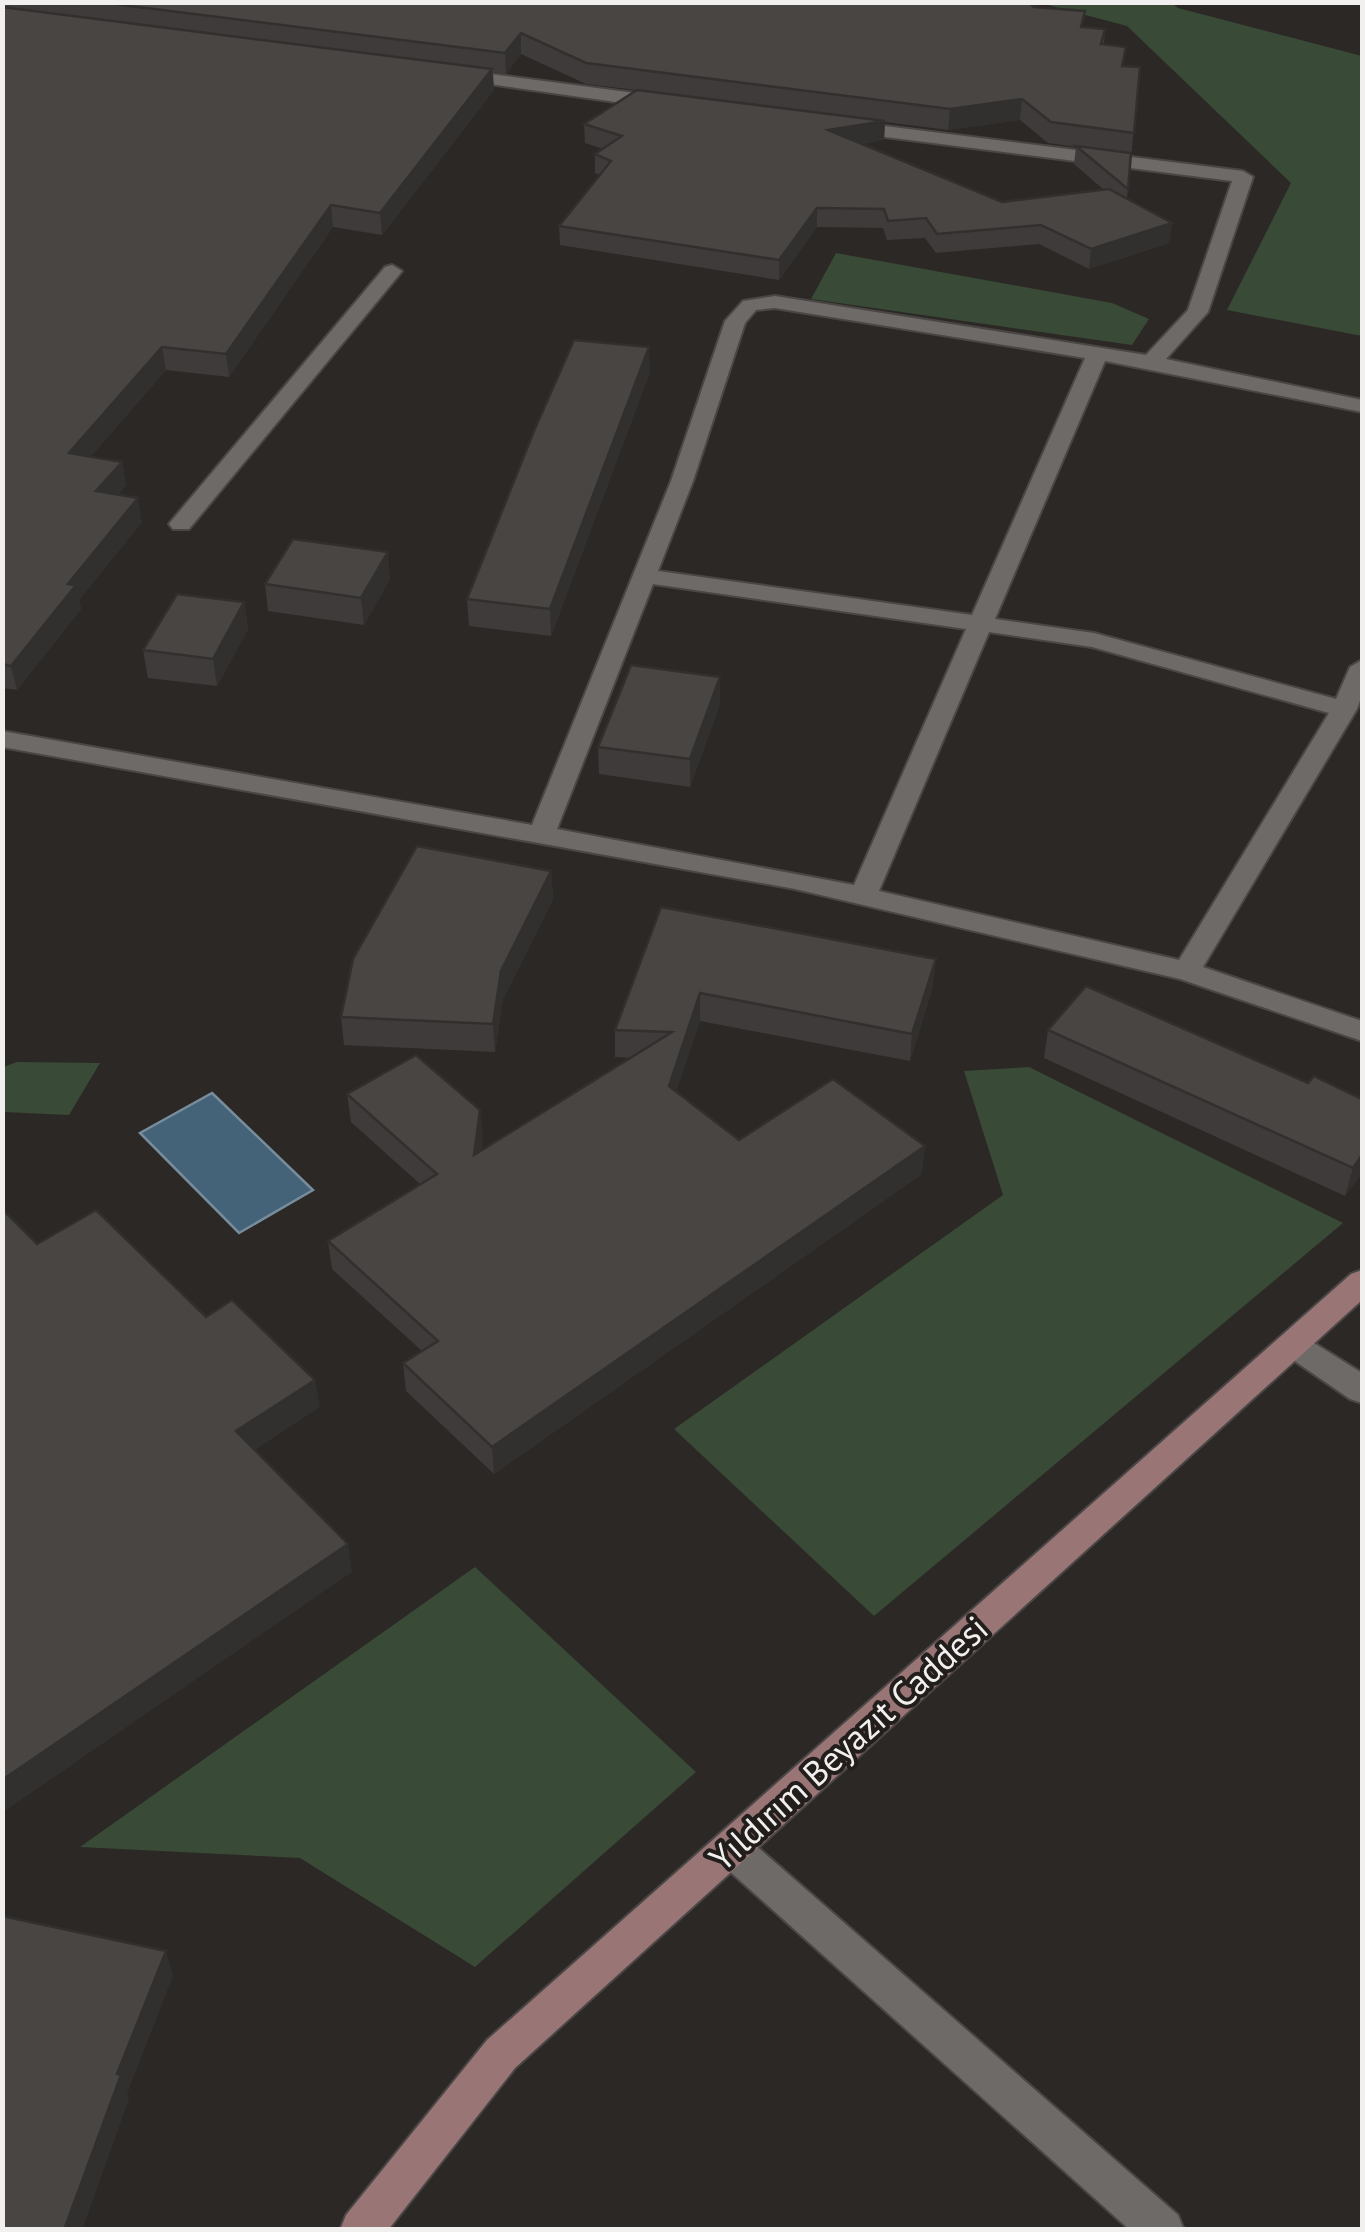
<svg xmlns="http://www.w3.org/2000/svg" width="1365" height="2232" viewBox="0 0 1365 2232" font-family="'PT Sans',sans-serif">
  <style>
    .green { fill: #394a37 }
    .water { fill: #446278; stroke: #788d9c; stroke-width: 2.5 }
    .lines { fill: none; stroke-linecap: round; stroke-linejoin: round }
    .lane-casing { stroke: #494645; stroke-width: 4 }
    .street-casing { stroke: #494645; stroke-width: 4 }
    .secondary-casing { stroke: #494645; stroke-width: 4 }
    .lane { fill: #6e6a68; fill-rule: evenodd }
    .street { fill: #6e6a68; fill-rule: evenodd }
    .secondary { fill: #997576; fill-rule: evenodd }
    .wall { fill: #3e3b3a; fill-rule: evenodd }
    .shaded-wall { fill: #32302f }
    .building { fill: #484543; stroke: #32302f; stroke-width: 2.5 }
    .labels { text-anchor: middle; dominant-baseline: central; stroke-width: 8; stroke-linejoin: round; paint-order: stroke }
    .near-street-label { font-size: 35px; fill: #f2f0ef; stroke: #211e1c }
  </style>
  <rect width="100%" height="100%" fill="#2b2826"/>
  <!-- green -->
  <g class="green">
    <path d="M1040,3H1172L1178,8L1362,56V336L1227,310L1291,183L1127,26Z"/>
    <path d="M836,253L1112,303L1149,319L1132,345L811,299Z"/>
    <path d="M17,1062L100,1063L69,1115L3,1112V1067Z"/>
    <path d="M1029,1067L1343,1223L874,1616L674,1429L1003,1195L964,1071Z"/>
    <path d="M475,1567L696,1772L475,1967L300,1858L80,1847Z"/>
  </g>
  <!-- water -->
  <path class="water" d="M212,1093L313,1190L239,1233L140,1133Z"/>
  <g class="lines">
    <defs>
      <path id="lane" d="M392,265L402,271L399,275L189,529H173L169,524L173,519L385,267Z"/>
      <g id="street">
        <path d="M453,69L665,97L674,103L665,109L447,78L444,74Z"/>
        <path d="M845,121L1243,171L1253,177L1208,312L1166,359L1362,400V412L1105,361L995,619L1094,633L1336,699L1350,667L1362,660V695L1357,709L1203,967L1362,1021V1041L1180,979L795,889L2,747V731L532,825L671,481L725,321L743,301L775,296L1146,355L1188,310L1232,181L838,131V123ZM775,308L1085,358L972,615L658,571L693,481L745,323L756,310ZM653,584L966,629L854,885L557,829ZM989,632L1092,647L1329,713L1179,960L879,891Z"/>
        <path d="M1295,1331L1362,1373V1403L1350,1399L1283,1353L1279,1344L1283,1335Z"/>
        <path d="M731,1831L745,1836L1178,2215L1184,2230H1130L717,1860L712,1848L717,1836Z"/>
      </g>
      <path id="secondary" d="M1362,1270V1300L515,2068L388,2230H340L346,2215L487,2040L1351,1274Z"/>
    </defs>
    <!-- lane casing -->
    <use href="#lane" class="lane-casing"/>
    <!-- street casing -->
    <use href="#street" class="street-casing"/>
    <!-- secondary casing -->
    <use href="#secondary" class="secondary-casing"/>
    <!-- lane -->
    <use href="#lane" class="lane"/>
    <!-- street -->
    <use href="#street" class="street"/>
    <!-- secondary -->
    <use href="#secondary" class="secondary"/>
  </g>
  <!-- wall -->
  <g class="wall">
    <path d="M2,2H1028L1084,27L1105,29L1104,45L1124,66L1140,67L1127,198L1172,223L1169,243L1089,269L1039,244L936,253L925,238L887,240L883,228L817,227L779,280L560,245L559,226L600,175L595,173V154L603,149L585,143L584,124L636,90L586,84L521,54L506,74L493,72L494,90L382,235L333,227L229,377L166,370L90,457L122,462L126,485L118,495L142,522L79,600L81,609L17,690L2,688ZM1020,120L1048,143L1076,147L1074,164L1104,190L1002,202L861,144L884,140L885,122L948,130Z"/>
    <path d="M650,372L551,636L469,626L467,599Z"/>
    <path d="M390,579L364,625L268,611L265,584Z"/>
    <path d="M244,602L248,629L217,686L148,678L143,650Z"/>
    <path d="M720,677V704L690,787L599,774L598,747Z"/>
    <path d="M551,871L553,899L503,999L495,1052L344,1045L341,1017Z"/>
    <path d="M661,907L933,986L910,1061L700,1021L676,1091L739,1140L922,1174L494,1474L406,1391L403,1363L422,1351L332,1269L328,1241L420,1184L351,1122L347,1094L483,1137L481,1151L631,1058L615,1057V1030Z"/>
    <path d="M1048,1030L1308,1083L1362,1099V1173L1345,1196L1044,1058Z"/>
  </g>
  <!-- shaded-wall -->
  <g class="shaded-wall">
    <path d="M521,33V54L506,74L505,53Z"/>
    <path d="M492,69L494,90L382,235L380,213Z"/>
    <path d="M1022,99L1020,120L948,130L950,109Z"/>
    <path d="M885,121L884,140L827,149L828,130Z"/>
    <path d="M331,205L333,227L229,377L226,354Z"/>
    <path d="M817,208V227L779,280V260Z"/>
    <path d="M1172,223L1169,243L1089,269L1091,249Z"/>
    <path d="M162,347L166,370L73,476L69,453Z"/>
    <path d="M649,347L650,372L551,636L550,609Z"/>
    <path d="M122,462L126,485L101,515L96,491Z"/>
    <path d="M138,498L142,522L79,600L81,609L17,690L11,666L68,584Z"/>
    <path d="M388,552L390,579L364,625L361,598Z"/>
    <path d="M244,602L248,629L217,686L213,659Z"/>
    <path d="M720,677V704L690,787V759Z"/>
    <path d="M551,871L553,899L503,999L495,1052L493,1024L501,971Z"/>
    <path d="M936,959L933,986L910,1061L912,1034Z"/>
    <path d="M700,993V1021L669,1113V1086Z"/>
    <path d="M480,1110L483,1137L476,1183L474,1155Z"/>
    <path d="M925,1146L922,1174L494,1474L492,1447Z"/>
    <path d="M1362,1155V1173L1345,1196L1353,1168Z"/>
    <path d="M315,1380L320,1407L241,1459L236,1431Z"/>
    <path d="M348,1544L352,1572L2,1813V1780Z"/>
    <path d="M166,1951L173,1976L127,2094L129,2099L82,2230H64L117,2074Z"/>
  </g>
  <!-- building -->
  <g class="building">
    <path d="M98,2H1028L1034,7L1085,11L1081,27L1105,29L1101,44L1126,47L1122,66L1140,67L1134,133L1051,122L1022,99L950,109L586,63L521,33L505,53Z"/>
    <path d="M2,7L492,69L380,213L331,205L226,354L162,347L69,453L122,462L96,491L138,498L68,584L76,585L11,666L2,664Z"/>
    <path d="M637,90L885,121L828,130L1002,202L1109,189L1172,223L1091,249L1041,225L937,234L926,218L888,221L884,209L817,208L779,260L559,226L611,161L595,154L622,136L584,124Z"/>
    <path d="M1076,146L1131,153L1128,189Z"/>
    <path d="M574,340L649,347L550,609L467,599L534,431Z"/>
    <path d="M293,539L388,552L361,598L265,584Z"/>
    <path d="M177,594L244,602L213,659L143,650Z"/>
    <path d="M631,665L720,677L690,759L598,747Z"/>
    <path d="M417,846L551,871L501,971L493,1024L341,1017L353,959Z"/>
    <path d="M661,907L936,959L912,1034L700,993L669,1086L739,1140L833,1079L925,1146L492,1447L403,1363L438,1341L328,1241L437,1174L347,1094L416,1055L480,1110L474,1155L672,1032L615,1030Z"/>
    <path d="M1086,986L1308,1083L1314,1076L1362,1099V1155L1353,1168L1048,1030Z"/>
    <path d="M2,1209L37,1244L96,1210L206,1317L232,1300L315,1380L236,1431L348,1544L2,1780Z"/>
    <path d="M2,1916L166,1951L117,2074L121,2075L64,2230H2Z"/>
  </g>
  <g class="labels">
    <!-- near-street labels -->
    <g class="near-street-label">
      <text transform="translate(848 1743) rotate(-42)">Yıldırım Beyazıt Caddesi</text>
    </g>
  </g>
  <!-- border -->
  <rect width="1365" height="2232" fill="none" stroke="#f2f0ef" stroke-width="10"/>
</svg>
